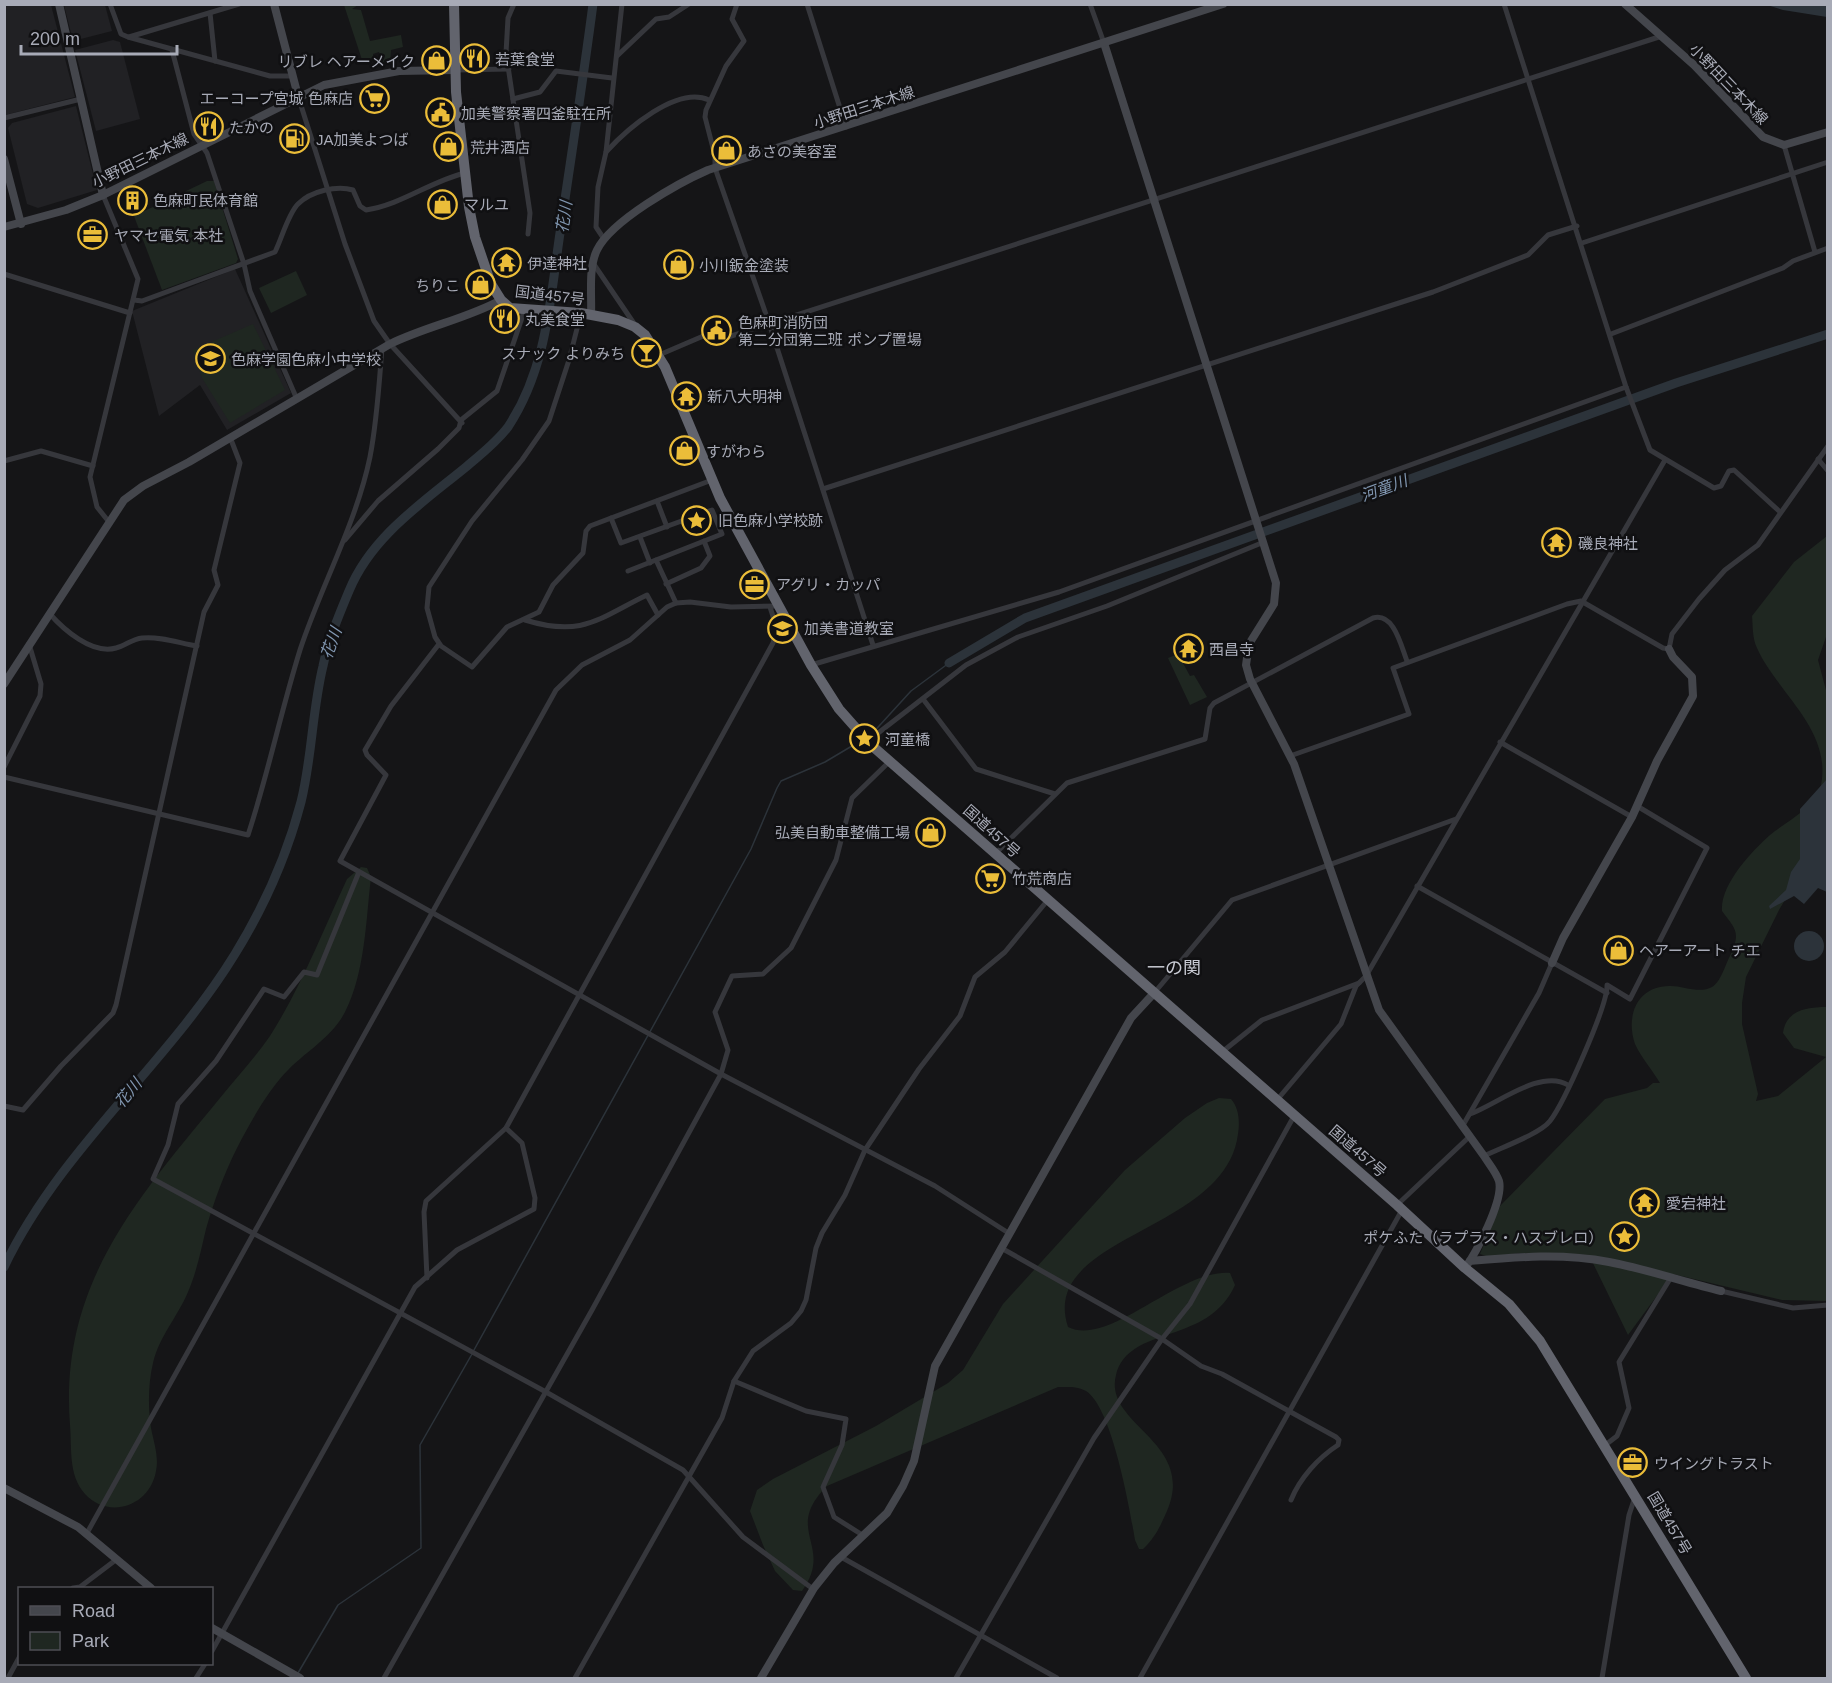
<svg xmlns="http://www.w3.org/2000/svg" width="1832" height="1683" viewBox="0 0 1832 1683" font-family="Helvetica,'Noto Sans JP',sans-serif">
  <style>
    .built { fill: #212124 }
    .green { fill: #1f2721 }
    .water { fill: #2c333a }
    .lines { fill: none; stroke-linecap: round; stroke-linejoin: round }
    .stream { stroke: #2c333a; stroke-width: 1.5 }
    .river { stroke: #2c333a; stroke-width: 9 }
    .street { stroke: #36373c; stroke-width: 5 }
    .secondary { stroke: #44464c; stroke-width: 8 }
    .highway { stroke: #62646d; stroke-width: 10 }
    .labels { text-anchor: middle; dominant-baseline: central; stroke-width: 5; stroke-linejoin: round; paint-order: stroke }
    .poi-label { font-size: 15px; fill: #a8abb7; stroke: #101012; text-anchor: start }
    .street-label { font-size: 15px; fill: #a8abb7; stroke: #101012 }
    .water-label { font-size: 16px; font-style: italic; fill: #8096b0; stroke: #101012 }
    .quarter-label { font-size: 18px; fill: #c8cad3; stroke: #101012 }
  </style>
  <rect width="100%" height="100%" fill="#151517"/>
  <!-- built -->
  <g class="built">
    <path d="M4,5H51L75,97L5,115Z"/>
    <path d="M64,5H105L112,31L73,41Z"/>
    <path d="M113,40L120,42L140,119L96,131L75,50Z"/>
    <path d="M76,106L97,190L38,208L27,204L8,128L12,123Z"/>
    <path d="M235,269L291,393L227,430L200,385L159,416L132,311Z"/>
  </g>
  <!-- green -->
  <g class="green">
    <path d="M344,5H358L352,9L361,10L370,41L401,35L403,47L391,50L390,64L383,65L379,52L373,54L374,60L363,63Z"/>
    <path d="M207,181H214L238,259L236,263L162,290L134,216Z"/>
    <path d="M296,271L307,295L271,313L259,288Z"/>
    <path d="M253,324L285,390L230,423L202,378L193,350Z"/>
    <path d="M1827,536V634L1818,660L1827,694V829L1779,910L1746,977L1742,1003V1024L1758,1094L1756,1101L1778,1096L1826,1057L1794,1048L1783,1033C1786,1010 1807,1007 1827,1007V1301L1782,1300L1673,1274L1628,1335L1589,1255L1519,1253L1489,1257L1480,1254L1500,1206L1605,1099L1647,1088L1653,1083H1660C1653,1071 1641,1057 1635,1044C1625,1015 1638,985 1671,986C1683,986 1700,994 1712,987C1721,982 1725,965 1730,956C1741,932 1736,930 1722,911C1720,885 1751,852 1770,835C1785,822 1816,808 1821,785C1832,729 1777,693 1757,648C1752,638 1753,626 1752,616L1794,562Z"/>
    <path d="M1178,654L1190,676L1194,675L1207,697L1190,705L1168,658Z"/>
    <path d="M361,867L367,868L371,877C366,920 365,973 345,1012C333,1036 307,1051 289,1069C268,1090 251,1121 237,1148C224,1174 214,1201 206,1229C201,1250 197,1271 188,1292C178,1316 159,1337 153,1363C148,1384 148,1408 151,1428C154,1443 159,1457 156,1471C150,1506 109,1520 85,1494C68,1475 72,1448 70,1425C59,1285 137,1199 220,1098C237,1077 255,1058 270,1036C301,987 323,931 347,879Z"/>
    <path d="M1219,1098L1231,1099C1239,1108 1240,1122 1238,1134C1226,1233 1038,1235 1068,1327C1109,1348 1179,1269 1230,1273L1235,1285C1208,1346 1129,1324 1116,1375C1103,1425 1197,1441 1167,1511C1161,1525 1155,1538 1143,1549H1139L1135,1540C1130,1510 1112,1407 1086,1391C1078,1386 1067,1387 1058,1387L827,1486C782,1531 835,1545 802,1591L793,1590L775,1571L763,1545L750,1511L757,1490L773,1479L876,1426L948,1383L963,1370L1003,1304L1125,1170L1185,1118L1207,1103Z"/>
  </g>
  <!-- water -->
  <g class="water">
    <path d="M1767,5H1827V17L1783,10Z"/>
    <path d="M1827,779V892L1818,888L1804,904L1794,896L1770,909L1769,906L1786,890L1791,872L1800,859V809Z"/>
    <circle cx="1809" cy="946" r="15"/>
  </g>
  <g class="lines">
    <!-- stream -->
    <g class="stream">
      <path d="M869,737L911,691L949,663"/>
      <path d="M474,1350L751,849L777,788L781,781L825,762L862,740"/>
      <path d="M298,1673L338,1605L421,1548L420,1445L472,1354"/>
    </g>
    <!-- river -->
    <g class="river">
      <path d="M949,663L1025,618L1676,383L1828,334"/>
      <path d="M4,1267C61,1148 167,1065 235,954C264,907 287,855 301,802C312,758 312,711 323,666C328,641 339,615 349,591C371,537 422,503 466,467C481,454 496,443 508,427C547,368 550,300 560,233C571,157 583,81 593,4"/>
    </g>
    <!-- street -->
    <g class="street">
      <path d="M110,4L121,34L128,37L270,76H293"/>
      <path d="M514,4L508,18L506,53L530,213L528,234"/>
      <path d="M737,4L732,19L744,41L726,66L706,110L705,117L715,156V168L769,323L873,645"/>
      <path d="M807,4L846,127"/>
      <path d="M1090,4L1104,43"/>
      <path d="M1504,4L1626,387L1650,450L1714,488L1721,486L1729,471L1734,470L1779,511"/>
      <path d="M210,13L215,61"/>
      <path d="M129,37L239,4"/>
      <path d="M172,50L194,134L207,153L244,264L250,291L296,397"/>
      <path d="M617,56L656,19L669,17L689,4"/>
      <path d="M456,70L509,69"/>
      <path d="M298,96L345,244L374,321L390,344L462,423"/>
      <path d="M513,99L540,92L556,71L612,78"/>
      <path d="M4,118L81,99"/>
      <path d="M1784,145L1815,252"/>
      <path d="M606,152C626,130 677,85 709,100"/>
      <path d="M103,195L138,279L90,477L97,507L109,522"/>
      <path d="M604,239L596,227L598,187L606,152L622,4"/>
      <path d="M1582,243L1828,162"/>
      <path d="M593,263L635,325"/>
      <path d="M4,274L130,313"/>
      <path d="M134,300L142,301L275,252C282,238 288,214 298,204C311,191 337,185 353,190L360,206L366,210C401,205 431,181 465,173"/>
      <path d="M581,313L569,360L549,421L522,460L472,521L429,587L427,608L435,637L441,646L472,667L507,627L539,612L553,585L583,553L586,531L590,526L712,480"/>
      <path d="M1611,334L1783,268L1793,261L1828,248"/>
      <path d="M659,355L708,334L722,339L1662,36"/>
      <path d="M1818,459L1828,471"/>
      <path d="M4,461L41,451L93,466"/>
      <path d="M823,489L1433,292L1528,255L1548,235L1577,226"/>
      <path d="M657,501L667,527"/>
      <path d="M611,518L621,543L712,510L722,534L628,571"/>
      <path d="M640,537L650,563"/>
      <path d="M345,540L378,501L438,449L459,428L461,420L497,391L525,309"/>
      <path d="M656,560L676,603"/>
      <path d="M666,584L701,568L710,556L704,541"/>
      <path d="M49,613C63,629 92,655 116,648C125,646 132,639 142,638C160,636 179,643 197,646"/>
      <path d="M525,620C583,638 599,618 647,595L658,615"/>
      <path d="M439,644L391,706L365,750L367,755L386,775L340,861L721,1074L935,1186L1010,1234"/>
      <path d="M811,665L1059,592L1626,387"/>
      <path d="M923,699L976,769L1055,794"/>
      <path d="M1500,742L1632,817"/>
      <path d="M871,743L873,737L966,665L1018,637L1107,606L1264,542"/>
      <path d="M1290,756L1409,714L1393,668L1567,604L1581,601L1663,648L1669,649L1672,634L1699,599L1725,570L1758,545L1828,446"/>
      <path d="M4,767L40,696L41,684L29,644"/>
      <path d="M4,777L248,835C268,774 281,711 300,650C321,586 356,524 370,457C377,421 379,385 382,348"/>
      <path d="M995,854L1067,783L1205,739L1210,708L1214,703L1373,618C1394,612 1401,646 1407,661"/>
      <path d="M359,872L317,975L304,972L284,997L264,989L216,1061L178,1104L168,1145L153,1179L546,1392L683,1470L743,1537L813,1589"/>
      <path d="M1417,886L1607,993"/>
      <path d="M1155,992L1232,900L1456,819"/>
      <path d="M1222,1052L1262,1020L1359,983"/>
      <path d="M1277,1100L1341,1024L1356,986L1366,976L1665,460"/>
      <path d="M4,1106L23,1110L61,1066L113,1013L116,1005L204,612L218,585L214,570L240,463L230,437"/>
      <path d="M1470,1114C1496,1105 1541,1068 1568,1085"/>
      <path d="M1462,1127L1539,993L1552,963"/>
      <path d="M1484,1156C1500,1148 1540,1134 1550,1121C1564,1103 1608,1005 1607,985L1630,999L1707,848L1637,806"/>
      <path d="M1397,1205L1469,1137"/>
      <path d="M1003,1249L1162,1339L1201,1366L1222,1374L1336,1437L1339,1440L1338,1445C1318,1458 1300,1478 1291,1500"/>
      <path d="M427,1278L424,1212L426,1201L506,1128L773,643L777,629L770,607"/>
      <path d="M1721,1291L1793,1308L1828,1305"/>
      <path d="M734,1381L806,1411L846,1419L842,1445L823,1487L834,1517L864,1536"/>
      <path d="M1604,1446L1617,1436L1629,1408L1619,1362L1670,1279"/>
      <path d="M87,1533L556,690L582,665L630,640L667,607L676,603L690,602L731,607L778,606"/>
      <path d="M841,1557L1057,1678"/>
      <path d="M73,1588L80,1587L117,1559"/>
      <path d="M212,1651L415,1287L457,1250L534,1209L535,1198L522,1143L506,1128"/>
      <path d="M8,1678L20,1656"/>
      <path d="M196,1678L205,1664"/>
      <path d="M384,1678L592,1310L721,1074L728,1050L715,1012L732,976L763,974L791,948L836,860L852,798L889,762"/>
      <path d="M575,1678L722,1418L734,1381L753,1351L791,1323L801,1311L806,1300L816,1248L822,1233L845,1195L865,1150L919,1069L960,1016L975,977L1005,952L1047,901"/>
      <path d="M956,1678L1094,1438L1162,1339L1190,1304L1294,1116"/>
      <path d="M1140,1678L1402,1210"/>
      <path d="M1602,1678L1629,1515L1635,1497"/>
    </g>
    <!-- secondary -->
    <g class="secondary">
      <path d="M59,4L103,195"/>
      <path d="M274,4L298,96"/>
      <path d="M1625,4L1694,65L1763,137L1784,145L1828,132"/>
      <path d="M1104,43L1276,583L1274,604L1249,644L1246,665L1250,679L1294,764L1379,1010L1484,1156C1489,1164 1496,1172 1499,1181C1504,1200 1476,1253 1465,1268"/>
      <path d="M4,159L21,224"/>
      <path d="M4,227L66,210L103,195L324,85L399,71L456,70"/>
      <path d="M591,315C592,296 588,268 597,250C611,221 678,183 708,170L1223,4"/>
      <path d="M4,684L124,500L143,486L189,462L390,344C427,326 466,319 501,300"/>
      <path d="M1552,963L1563,938L1632,817L1657,761L1693,696L1692,677L1673,657L1669,649"/>
      <path d="M1470,1261C1517,1257 1562,1253 1609,1262C1646,1269 1684,1282 1721,1291"/>
      <path d="M4,1488L78,1527L151,1588"/>
      <path d="M212,1628L300,1678"/>
      <path d="M761,1678L814,1588L834,1563L887,1513L903,1486L914,1461L935,1366L1131,1018L1155,992"/>
    </g>
    <!-- highway -->
    <path class="highway" d="M454,4L456,92L469,207L475,237L491,284L501,300L510,308L581,313L618,320L635,327L645,335L665,367L720,498L811,665L839,709L870,744L1397,1205L1465,1268L1509,1304L1540,1341L1746,1678"/>
  </g>
  <!-- icons -->
  <defs>
    <symbol id="restaurant-ring" viewBox="-11 -11 22 22"><circle r="9.5" fill="#101012" stroke="#ebbd39" stroke-width="1.5"/><path d="M-5-6h1v4h1v-4h1v4h1v-4h1v5L-1.5 .5V6h-2V.5L-5-1ZM5-6V6H3V1.5H1.5Q1.5-4 5-6Z" fill="#ebbd39"/></symbol>
    <symbol id="shop-ring" viewBox="-11 -11 22 22"><circle r="9.5" fill="#101012" stroke="#ebbd39" stroke-width="1.5"/><path d="M-5-2.5h2.3a2.7 3.5 0 0 1 5.4 0H5L5.5 6h-11ZM-1.5-2.5h3a1.5 2.3 0 0 0-3 0Z" fill="#ebbd39"/></symbol>
    <symbol id="supermarket-ring" viewBox="-11 -11 22 22"><circle r="9.5" fill="#101012" stroke="#ebbd39" stroke-width="1.5"/><path d="M-6-5.5h2.5l.6 2H6L4.5 2H-2.5L-4.4-4H-6ZM-1.5 3.2a1.3 1.3 0 1 0 .1 0ZM3 3.2a1.3 1.3 0 1 0 .1 0Z" fill="#ebbd39"/></symbol>
    <symbol id="civic-ring" viewBox="-11 -11 22 22"><circle r="9.5" fill="#101012" stroke="#ebbd39" stroke-width="1.5"/><path d="M-.6-6.5H3V-4.5H.6V-3L4-1V1h2V6H-6V1h2V-1L-.6-3ZM-1.2 2.5V6h2.4V2.5Z" fill="#ebbd39"/></symbol>
    <symbol id="fuel-ring" viewBox="-11 -11 22 22"><circle r="9.5" fill="#101012" stroke="#ebbd39" stroke-width="1.5"/><path d="M-5.5-6h7V0h2V4h1.3V-2.5L3-4.5l.8-.8L6-3V5H2.5V1h-1V6h-7ZM-4.2-4.7v3.2H.2V-4.7Z" fill="#ebbd39"/></symbol>
    <symbol id="building-ring" viewBox="-11 -11 22 22"><circle r="9.5" fill="#101012" stroke="#ebbd39" stroke-width="1.5"/><path d="M-4-6H4V6H1V3H-1V6H-4ZM-2.5-4.3h1.7v1.8h-1.7ZM.8-4.3h1.7v1.8H.8ZM-2.5-1h1.7V.8h-1.7ZM.8-1h1.7V.8H.8Z" fill="#ebbd39"/></symbol>
    <symbol id="office-ring" viewBox="-11 -11 22 22"><circle r="9.5" fill="#101012" stroke="#ebbd39" stroke-width="1.5"/><path d="M-6-3h4V-5.5h4V-3h4V5H-6ZM-1-4.5V-3h2v-1.5ZM-6 0V1H6V0Z" fill="#ebbd39"/></symbol>
    <symbol id="temple-ring" viewBox="-11 -11 22 22"><circle r="9.5" fill="#101012" stroke="#ebbd39" stroke-width="1.5"/><path d="M0-6L5-2H3V0L6.5 2.5H4V6H1.5V3h-3V6H-4V2.5H-6.5L-3 0V-2H-5Z" fill="#ebbd39"/></symbol>
    <symbol id="bar-ring" viewBox="-11 -11 22 22"><circle r="9.5" fill="#101012" stroke="#ebbd39" stroke-width="1.5"/><path d="M-6-5H6L.8 .8V4.5H3.5V6h-7V4.5H-.8V.8Z" fill="#ebbd39"/></symbol>
    <symbol id="school-ring" viewBox="-11 -11 22 22"><circle r="9.5" fill="#101012" stroke="#ebbd39" stroke-width="1.5"/><path d="M0-5L7-2L0 1L-7-2ZM-4 1L0 2.5L4 1V4Q0 6-4 4Z" fill="#ebbd39"/></symbol>
    <symbol id="sight-ring" viewBox="-11 -11 22 22"><circle r="9.5" fill="#101012" stroke="#ebbd39" stroke-width="1.5"/><path d="M0-6L1.8-2.2L6-1.7L2.9 1.2L3.7 5.4L0 3.3L-3.7 5.4L-2.9 1.2L-6-1.7L-1.8-2.2Z" fill="#ebbd39"/></symbol>
  </defs>
  <g fill-rule="evenodd">
    <use href="#restaurant-ring" x="458" y="42" width="33" height="33"/>
    <use href="#shop-ring" x="420" y="44" width="33" height="33"/>
    <use href="#supermarket-ring" x="358" y="82" width="33" height="33"/>
    <use href="#civic-ring" x="424" y="96" width="33" height="33"/>
    <use href="#restaurant-ring" x="192" y="110" width="33" height="33"/>
    <use href="#fuel-ring" x="278" y="122" width="33" height="33"/>
    <use href="#shop-ring" x="432" y="130" width="33" height="33"/>
    <use href="#shop-ring" x="710" y="134" width="33" height="33"/>
    <use href="#building-ring" x="116" y="184" width="33" height="33"/>
    <use href="#shop-ring" x="426" y="188" width="33" height="33"/>
    <use href="#office-ring" x="76" y="218" width="33" height="33"/>
    <use href="#temple-ring" x="490" y="246" width="33" height="33"/>
    <use href="#shop-ring" x="662" y="248" width="33" height="33"/>
    <use href="#shop-ring" x="464" y="268" width="33" height="33"/>
    <use href="#restaurant-ring" x="488" y="302" width="33" height="33"/>
    <use href="#civic-ring" x="700" y="314" width="33" height="33"/>
    <use href="#bar-ring" x="630" y="336" width="33" height="33"/>
    <use href="#school-ring" x="194" y="342" width="33" height="33"/>
    <use href="#temple-ring" x="670" y="380" width="33" height="33"/>
    <use href="#shop-ring" x="668" y="434" width="33" height="33"/>
    <use href="#sight-ring" x="680" y="504" width="33" height="33"/>
    <use href="#temple-ring" x="1540" y="526" width="33" height="33"/>
    <use href="#office-ring" x="738" y="568" width="33" height="33"/>
    <use href="#school-ring" x="766" y="612" width="33" height="33"/>
    <use href="#temple-ring" x="1172" y="632" width="33" height="33"/>
    <use href="#sight-ring" x="848" y="722" width="33" height="33"/>
    <use href="#shop-ring" x="914" y="816" width="33" height="33"/>
    <use href="#supermarket-ring" x="974" y="862" width="33" height="33"/>
    <use href="#shop-ring" x="1602" y="934" width="33" height="33"/>
    <use href="#temple-ring" x="1628" y="1186" width="33" height="33"/>
    <use href="#sight-ring" x="1608" y="1220" width="33" height="33"/>
    <use href="#office-ring" x="1616" y="1446" width="33" height="33"/>
  </g>
  <g class="labels">
    <!-- poi labels -->
    <g class="poi-label">
      <text x="495" y="59">若葉食堂</text>
      <text x="415" y="61" text-anchor="end">リブレ ヘアーメイク</text>
      <text x="353" y="98" text-anchor="end">エーコープ宮城 色麻店</text>
      <text x="461" y="113">加美警察署四釜駐在所</text>
      <text x="229" y="127">たかの</text>
      <text x="316" y="139">JA加美よつば</text>
      <text x="470" y="147">荒井酒店</text>
      <text x="747" y="151">あさの美容室</text>
      <text x="153" y="200">色麻町民体育館</text>
      <text x="464" y="204">マルユ</text>
      <text x="114" y="235">ヤマセ電気 本社</text>
      <text x="527" y="263">伊達神社</text>
      <text x="699" y="265">小川鈑金塗装</text>
      <text x="460" y="285" text-anchor="end">ちりこ</text>
      <text x="525" y="319">丸美食堂</text>
      <text x="738" y="322">色麻町消防団<tspan x="738" dy="17">第二分団第二班 ポンプ置場</tspan></text>
      <text x="625" y="353" text-anchor="end">スナック よりみち</text>
      <text x="231" y="359">色麻学園色麻小中学校</text>
      <text x="707" y="396">新八大明神</text>
      <text x="706" y="451">すがわら</text>
      <text x="718" y="520">旧色麻小学校跡</text>
      <text x="1578" y="543">磯良神社</text>
      <text x="776" y="584">アグリ・カッパ</text>
      <text x="804" y="628">加美書道教室</text>
      <text x="1209" y="649">西昌寺</text>
      <text x="885" y="739">河童橋</text>
      <text x="910" y="832" text-anchor="end">弘美自動車整備工場</text>
      <text x="1012" y="878">竹荒商店</text>
      <text x="1639" y="950">ヘアーアート チエ</text>
      <text x="1666" y="1203">愛宕神社</text>
      <text x="1603" y="1237" text-anchor="end">ポケふた（ラプラス・ハスブレロ）</text>
      <text x="1654" y="1463">ウイングトラスト</text>
    </g>
    <!-- street labels -->
    <g class="street-label">
      <text transform="translate(1729 84) rotate(46)">小野田三本木線</text>
      <text transform="translate(864 107) rotate(-18)">小野田三本木線</text>
      <text transform="translate(140 160) rotate(-26)">小野田三本木線</text>
      <text transform="translate(550 295) rotate(7)">国道457号</text>
      <text transform="translate(992 831) rotate(42)">国道457号</text>
      <text transform="translate(1358 1151) rotate(41)">国道457号</text>
      <text transform="translate(1670 1523) rotate(59)">国道457号</text>
    </g>
    <!-- water labels -->
    <g class="water-label">
      <text transform="translate(564 217) rotate(-82)">花川</text>
      <text transform="translate(1384 488) rotate(-20)">河童川</text>
      <text transform="translate(331 643) rotate(-70)">花川</text>
      <text transform="translate(128 1093) rotate(-50)">花川</text>
    </g>
    <!-- quarter labels -->
    <g class="quarter-label">
      <text x="1174" y="968">一の関</text>
    </g>
  </g>
  <!-- border -->
  <rect width="1832" height="1683" fill="none" stroke="#a8abb7" stroke-width="12"/>
  <!-- legend -->
  <rect x="18" y="1587" width="195" height="78" fill="#101012" stroke="#4d4e54" stroke-width="1.5"/>
  <rect x="30" y="1606" width="30" height="9" fill="#44464c" stroke="#4d4e54" stroke-width="1.5"/>
  <text x="72" y="1617" font-size="18" fill="#a8abb7">Road</text>
  <rect x="30" y="1632" width="30" height="18" fill="#1f2721" stroke="#4d4e54" stroke-width="1.5"/>
  <text x="72" y="1647" font-size="18" fill="#a8abb7">Park</text>
  <!-- scale -->
  <path d="M21 45v9h156v-9" fill="none" stroke="#a8abb7" stroke-width="3"/>
  <text x="30" y="45" font-size="18" fill="#a8abb7" stroke="#101012" stroke-width="4.5" paint-order="stroke">200 m</text>
</svg>
